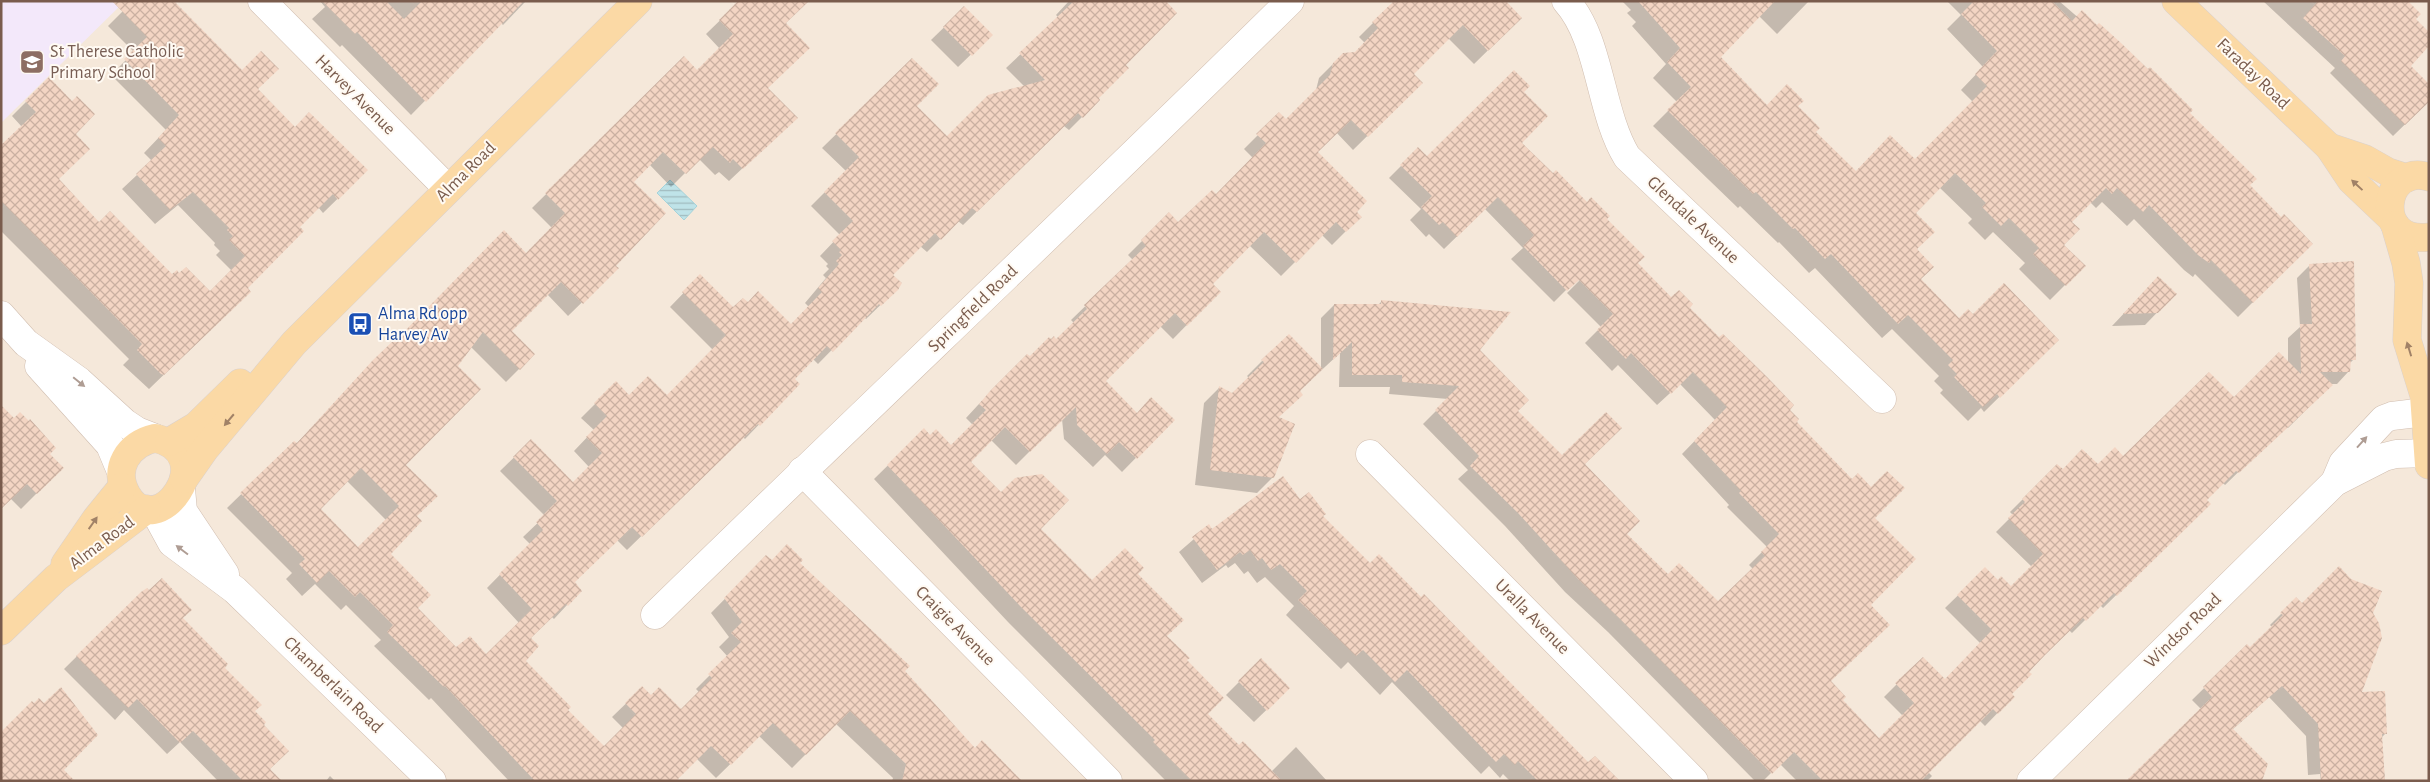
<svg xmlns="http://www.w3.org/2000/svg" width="2430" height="782" viewBox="0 0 2430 782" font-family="'Alegreya Sans',sans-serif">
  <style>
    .residential { fill: #f5e8da }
    .education { fill: #f3e8fa }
    .water { fill: url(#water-rules); stroke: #a5d3da }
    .shadow { fill: #0003; fill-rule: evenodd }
    .building { fill: url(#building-cross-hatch); fill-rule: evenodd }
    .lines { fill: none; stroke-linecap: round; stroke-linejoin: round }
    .minor-casing { stroke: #d1beb0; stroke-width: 29 }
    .major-casing { stroke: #dad1cd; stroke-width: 29 }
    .minor { stroke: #fff; stroke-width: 28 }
    .major { stroke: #fbd9a5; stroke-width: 28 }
    .oneway { fill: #a18267 }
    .oneway2 { fill: #af9d94 }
    .labels { text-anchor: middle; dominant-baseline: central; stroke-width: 4; stroke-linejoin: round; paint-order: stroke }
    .education-label { font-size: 18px; fill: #785e54; stroke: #fffaf3; text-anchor: start }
    .street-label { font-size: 18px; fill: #7a5c4d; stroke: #fffaf3 }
    .transit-label { font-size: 18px; fill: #164399; stroke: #fffaf3; text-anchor: start }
  </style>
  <defs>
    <pattern id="water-rules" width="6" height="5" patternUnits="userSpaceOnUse" patternTransform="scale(1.25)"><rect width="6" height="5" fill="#bfe3e8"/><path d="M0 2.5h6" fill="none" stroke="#a0bbbe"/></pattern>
    <pattern id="building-cross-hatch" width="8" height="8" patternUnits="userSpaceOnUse" patternTransform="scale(1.25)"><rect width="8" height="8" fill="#f3d5c3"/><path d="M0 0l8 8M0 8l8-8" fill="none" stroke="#cab0a1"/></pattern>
  </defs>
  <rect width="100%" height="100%" fill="#fdf6ec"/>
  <!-- residential -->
  <rect class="residential" x="1" y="1" width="2428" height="780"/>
  <!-- education -->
  <path class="education" d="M1,1H125L1,123Z"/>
  <!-- water -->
  <path class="water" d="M670,180L697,206L684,220L657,193Z"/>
  <!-- shadow -->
  <g class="shadow">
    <path d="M133,1L256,90L295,129L367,170L323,213L318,207L298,227L246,288L235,306L149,389L123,365L129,359L1,231V147L22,127L12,116L49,79L74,134L57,180L99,223L172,276L210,293L232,271L216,255L220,251L214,245L215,243L178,205L155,224L122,189L152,161L144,153L166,130L111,75L134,52L108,26Z"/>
    <path d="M320,1H526L503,25L501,23L411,115L342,45L340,47L312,19L325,7Z"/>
    <path d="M740,1L785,23L766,88L782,131L729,181L719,172L715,175L699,159L671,187L649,164L632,182L614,266L617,268L568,316L547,294L511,331L534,354L506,382L471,347L457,366L405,465L415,516L389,554L417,608L456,649L486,655L519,623L487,588L530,544L523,537L545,516L500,471L531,441L573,484L589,467L574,451L594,430L581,418L616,383L629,396L667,397L713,350L670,307L700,276L733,309L791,326L809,307L805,303L826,278L823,275L829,269L826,266L828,264L820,256L840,235L811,206L846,171L822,148L912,60L915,106L947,138L1025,87L1006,68L1059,18L1056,15L1069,1H1164L1124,66L1097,98L1099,100L1069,130L1064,126L963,225L958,221L927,252L920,246L891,275L897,289L866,319L864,317L818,364L813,359L793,379L798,384L745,439L743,437L627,550L617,540L574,582L580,591L554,619L551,616L530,638L524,661L566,710L604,748L623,728L612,717L642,688L651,697L681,711L699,692L696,689L728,657L719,647L729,637L711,613L766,557L771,562L799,563L904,671L974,750L1010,781H892L893,778L836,724L792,768L759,736L716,778L697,759L675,781H509L431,698L429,700L374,646L381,640L346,605L341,610L315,584L302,596L286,579L292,573L227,508L294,443L296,444L395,343L526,255L552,228L532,208L684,58L697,71L720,49L706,34ZM347,481L386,520L358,549L319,509Z"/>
    <path d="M1395,1L1521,18L1474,64L1448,38L1412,74L1421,83L1353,150L1336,132L1317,152L1360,217L1332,245L1322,235L1281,276L1249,245L1211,284L1219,292L1173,339L1160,326L1104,381L1136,414L1173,420L1122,472L1105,455L1093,467L1064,439L1062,419L1016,465L991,440L969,462L1092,581L1137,574L1166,636L1185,660L1206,714L1239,747L1271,772L1296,747L1327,781H1166L1008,622L874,479L924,430L930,437L951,447L973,425L966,418L978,405L1027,355L1030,358L1056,341L1074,323L1071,320L1133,260L1128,255L1169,214L1178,224L1216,196L1253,158L1244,149L1279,114L1286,120L1316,90L1319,78L1343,54L1355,53L1365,43L1359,37Z"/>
    <path d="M1622,1H1809L1777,34L1759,16L1719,57L1767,106H1796L1814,132L1855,173L1914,161L1973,102L1961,90L1983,67L1947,29L1961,15L1947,1H2059L2189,113L2249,185L2281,219L2311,244L2238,317L2195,274L2193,277L2184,270L2134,219L2127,226L2102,202L2096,208L2090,202L2071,222L2063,245L2084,266L2050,300L2019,269L2025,263L1993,232L1985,240L1968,223L1972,219L1939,187L1914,213L1920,280L1959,319L1973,316L2057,340L1984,412L1981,408L1968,421L1940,393L1943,390L1934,381L1939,376L1892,329L1882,338L1815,268L1809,273L1779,242L1778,243L1740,206L1738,208L1653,126L1677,102L1653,78L1666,64L1632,26L1636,22L1627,13L1631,10Z"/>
    <path d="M2263,1H2406L2414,19L2409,66L2429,101L2393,136L2330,73L2335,68Z"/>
    <path d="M964,8L991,35L958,67L931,40Z"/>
    <path d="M1522,92L1520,143L1553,175L1605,219L1637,263L1671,299L1689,308L1788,410L1795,422L1873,518L1869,605L1830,682L1841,700L1879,739L1903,716L1884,697L1923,658L1944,681L1981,644L1945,608L1985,569L1998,582L2011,588L2032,567L1996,532L2013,515L2010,512L2057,465L2063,471L2098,466L2123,458L2234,399L2288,363V338L2300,327L2297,278L2310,265L2354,359L2349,364V371L2337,384H2332L2288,428L2287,425L2225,485L2223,483L2205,500L2209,504L2103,608L2100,605L2072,633L2069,630L2040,659L2010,694L2013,697L1985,726L1980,721L1928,772L1932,776L1927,781H1797L1780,764L1763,781H1755L1608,632L1565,592L1505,526L1458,479L1468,470L1423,424L1448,399L1389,394L1390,387H1339L1340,353L1298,392L1277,418L1273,477L1257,493L1195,485L1204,403L1219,388L1232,394L1249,378L1247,376L1262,361L1321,369V318L1334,305H1378L1382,301L1478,350L1516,411L1562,457L1583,464L1626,534L1668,576L1718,603L1753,569L1749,565L1767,547L1727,507L1729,505L1682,454L1715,420L1680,384L1657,405L1618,365L1612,371L1585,343L1601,327L1567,293L1584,276L1582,274L1554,302L1511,259L1523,248L1485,209L1444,249L1429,234L1426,237L1410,220L1421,209L1389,178L1418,149L1427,158Z"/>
    <path d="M2146,290L2175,294L2145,325L2112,326Z"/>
    <path d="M49,454L62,468L21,509L10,498Z"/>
    <path d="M1300,501L1321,516L1370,565L1588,764L1617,781H1510L1503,774L1500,778L1489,766L1481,774L1392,682L1380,695L1348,662L1341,669L1286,615L1294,606L1265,577L1257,583L1248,571L1244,574L1235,563L1228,568L1226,565L1202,583L1179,552L1209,526L1212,530Z"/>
    <path d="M141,593L181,619L223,668L262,725L269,769L280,781H218L180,742L167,754L124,710L115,720L64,669Z"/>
    <path d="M2296,599L2302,604L2372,613L2360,693L2386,733L2381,738L2385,781H2321L2320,774L2308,775L2306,736L2269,697L2232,730L2201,709L2192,700L2247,646L2250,649L2272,627L2270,625Z"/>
    <path d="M1261,660L1289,688L1254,722L1226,695Z"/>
    <path d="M330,776L335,781H326Z"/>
  </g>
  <!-- building -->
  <g class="building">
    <path d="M112,1H174L242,70L261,51L279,69L258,89L295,127L309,112L368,170L338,200L333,194L300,227L304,231L248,288L251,292L164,375L161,374L137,350L142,344L1,201V145L36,112L25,101L49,77L72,101L77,96L95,114L76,134L90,149L59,179L99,222L110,211L172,274L177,270L179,273L186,267L210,291L245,256L229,240L233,236L227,230L229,228L193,192L170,210L136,174L166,146L158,138L179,115L124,59L147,37Z"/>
    <path d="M322,1H386L404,19L422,1H524L426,102L357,32L355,34Z"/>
    <path d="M738,1H809L786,23L810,48L768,88L798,118L743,169L733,159L730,163L713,147L686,174L663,152L634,182L666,213L616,266L619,268L583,304L561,282L512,331L535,354L520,370L483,332L458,366L481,389L406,465L438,496L417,516L422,521L391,554L431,595L418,608L456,647L470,636L486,654L532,609L499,574L543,530L536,522L557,501L513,457L531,439L573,482L602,453L586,437L607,416L594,403L616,381L629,395L648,376L667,395L726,335L682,292L700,274L733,307L743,298L748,302L758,291L791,324L822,292L818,288L839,264L836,261L842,255L839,252L841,250L832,241L853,221L824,192L859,157L835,133L912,58L939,84L917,106L947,136L988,95L1045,80L1019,53L1074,1H1166L1177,13L1126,65L1129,68L1099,98L1100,100L1083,118L1078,113L977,212L972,208L941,240L935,233L893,275L902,283L898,290L881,306L879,304L833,352L827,346L795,379L800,384L760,426L758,424L642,537L632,527L575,582L582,591L568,606L566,604L531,638L539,646L526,661L571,707L568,710L604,746L636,714L625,703L642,686L651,695L659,687L681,709L712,678L708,674L741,642L731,633L742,622L724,598L766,555L772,560L787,544L803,560L800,563L910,666L905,671L975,748L982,740L1022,781H902L906,764L850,711L806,755L773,723L731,765L711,746L676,781H535L445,686L444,687L387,632L393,625L360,592L355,597L329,571L317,583L299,564L305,559L240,493L294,441L297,443L373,360L394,340L395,341L504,230L526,253L565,213L545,193L684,56L697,70L733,34L719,20ZM361,468L399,506L358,547L321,509Z"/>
    <path d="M1394,1H1506L1522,18L1488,51L1463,25L1414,74L1423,83L1368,137L1351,120L1318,152L1367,201L1357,212L1362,217L1346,232L1336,222L1296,263L1264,232L1213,284L1221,292L1187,326L1175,313L1106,381L1137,413L1151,397L1175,420L1137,459L1119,442L1107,454L1077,425L1076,407L1030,452L1005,427L971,462L1001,492L1015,478L1042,474L1069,500L1041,529L1092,580L1125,548L1144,568L1138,574L1184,620L1167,636L1190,658L1187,660L1224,698L1208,714L1239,745L1243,741L1282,781H1192L1153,742L1155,740L1022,608L887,465L924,428L930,435L936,429L951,445L986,410L979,404L991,390L1027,354L1030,356L1049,337L1051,339L1054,336L1056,339L1087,309L1084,305L1146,246L1141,240L1169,212L1178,222L1212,190L1216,194L1266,143L1256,134L1279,112L1286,119L1330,75L1333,63L1343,53L1355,52L1378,28L1372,22Z"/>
    <path d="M1638,1H1775L1721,57L1767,105L1787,84L1804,101L1798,106L1820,128L1816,132L1856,171L1890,135L1915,159L1987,86L1975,74L1997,51L1961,14L1974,1H2052L2072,21L2082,10L2097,25L2099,23L2121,43L2148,69L2150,67L2193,110L2190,113L2257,179L2250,185L2281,217L2284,214L2313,244L2253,303L2211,260L2209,263L2198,255L2149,205L2143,212L2117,188L2112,194L2106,188L2072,222L2080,229L2064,245L2086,266L2066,286L2033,254L2039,248L2009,218L2001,226L1982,207L1986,203L1955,173L1916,213L1935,232L1917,249L1934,267L1921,279L1959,318L1968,309L1973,314L2004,283L2059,340L2000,398L1997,394L1983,407L1954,377L1957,374L1948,365L1953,360L1908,315L1898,324L1831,254L1825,259L1795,228L1793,229L1756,192L1753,194L1667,110L1691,87L1667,62L1680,48Z"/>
    <path d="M2318,1H2408L2421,14L2416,19L2429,32V46L2411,66L2429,84V102L2405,125L2341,61L2345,56L2303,18Z"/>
    <path d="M964,6L993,35L972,56L943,27Z"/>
    <path d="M1514,70L1530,86L1524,92L1548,116L1522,143L1553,173L1556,170L1587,202L1591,197L1610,216L1607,219L1645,257L1638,263L1671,297L1679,290L1693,304L1690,308L1719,337L1723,334L1767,377L1794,405L1790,410L1799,419L1797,422L1852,479L1858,473L1871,487L1887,471L1905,488L1875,518L1916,559L1871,605L1890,625L1831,681L1846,697L1843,700L1879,738L1914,703L1895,683L1923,657L1945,679L1992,630L1957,595L1985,567L1998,580L2001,576L2011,586L2043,554L2008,518L2025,502L2022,499L2057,464L2063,469L2082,449L2098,464L2115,447L2123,456L2209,372L2234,397L2279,352L2301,374L2300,324H2312L2309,264L2354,261L2356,360H2351L2350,372H2320L2333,385L2239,473L2236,471L2207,500L2211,504L2117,596L2114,593L2086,621L2083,618L2045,655L2029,672L2032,674L2012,694L2015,697L1998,714L1993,709L1921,781H1823L1794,752L1772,774L1621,620L1578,579L1518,513L1470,466L1479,456L1435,410L1459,386L1402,382V375H1352V342L1333,360L1334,304H1381V300L1511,312L1480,350L1529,400L1518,411L1562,455L1606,412L1622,428L1585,464L1640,521L1627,534L1668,574L1679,563L1718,601L1765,556L1761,552L1779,534L1739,493L1741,491L1694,441L1727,407L1693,372L1671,394L1631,353L1626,359L1597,330L1613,314L1579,280L1567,291L1523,246L1534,235L1498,197L1457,237L1443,222L1439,225L1421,207L1432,196L1400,165L1418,147L1427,156Z"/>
    <path d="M2158,276L2177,294L2158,313L2123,314Z"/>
    <path d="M1289,334L1323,369L1300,391L1303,395L1279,417L1295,424L1274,478L1210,470L1219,386L1232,393L1264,362L1261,360Z"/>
    <path d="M1,405L14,418L20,412L29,421L30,419L56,448L50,454L64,468L37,494L27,484L1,509Z"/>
    <path d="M1283,476L1300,499L1309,492L1326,514L1323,516L1370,563L1379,554L1421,597L1424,594L1588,762L1595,756L1620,781H1538L1518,761L1515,765L1504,754L1496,762L1407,670L1395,682L1363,650L1356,656L1298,600L1307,591L1280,564L1271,570L1262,558L1258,561L1250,550L1243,555L1240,552L1217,570L1192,537L1209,524L1212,529Z"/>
    <path d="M2339,566L2351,579L2382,591L2373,613L2379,623L2382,638L2362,692L2385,691L2387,734H2382L2385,781H2321L2318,724L2282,686L2233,729L2268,764L2262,781H2126L2212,697L2203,687L2247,644L2250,647L2283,615L2280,613L2296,597L2302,603Z"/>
    <path d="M162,578L192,610L183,618L228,664L225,668L262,705L255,711L266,722L264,725L289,751L270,769L282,781H243L193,731L180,743L137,699L128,708L76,656L141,592L147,588L149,590Z"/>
    <path d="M1261,658L1290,688L1267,711L1238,681Z"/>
    <path d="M61,687L98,735L64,770L75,781H1V732L32,701L34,703L39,698L44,703Z"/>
  </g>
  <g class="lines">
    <defs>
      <g id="minor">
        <path d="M262,1L448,189"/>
        <path d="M1566,1C1601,40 1599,111 1627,157L1882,399"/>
        <path d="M1,315L26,343L79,381L125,423L137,431L155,438"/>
        <path d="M39,366L110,445L120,469"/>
        <path d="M1370,454L1694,781"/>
        <path d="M802,471L1108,781"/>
        <path d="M2335,482L2343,463L2384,419L2392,416L2425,412"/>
        <path d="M181,489L183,511L225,574"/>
        <path d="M154,510L172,543L235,590L432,781"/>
        <path d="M655,615C866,409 1080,208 1290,1"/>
        <path d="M2031,781L2335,482L2384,457L2396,454L2428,453"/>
      </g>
      <g id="major">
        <path d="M2176,1L2329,147L2351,180L2391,218"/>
        <path d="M2329,147L2365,159L2388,172L2407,178"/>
        <path d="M2429,177C2382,162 2372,245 2429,237"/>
        <path d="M2395,225L2406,263L2409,283L2407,340L2424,395L2429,465"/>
        <path d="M155,438C223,454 157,546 127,495C112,469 128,444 155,438Z"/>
        <path d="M169,442L196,426L240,383"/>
        <path d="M184,479L205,449L294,343L638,1"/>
        <path d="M65,564L96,519L122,487"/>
        <path d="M1,631L56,578L147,509"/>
      </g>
    </defs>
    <!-- minor casing -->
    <use href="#minor" class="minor-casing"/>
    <!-- major casing -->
    <use href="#major" class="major-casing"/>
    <!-- minor -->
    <use href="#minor" class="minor"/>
    <!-- major -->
    <use href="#major" class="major"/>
  </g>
  <!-- one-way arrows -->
  <defs><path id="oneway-solid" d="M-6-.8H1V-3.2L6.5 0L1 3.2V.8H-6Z" transform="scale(1.25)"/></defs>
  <g class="oneway">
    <use href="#oneway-solid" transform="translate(2357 185) rotate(-137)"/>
    <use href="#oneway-solid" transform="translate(2409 349) rotate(-107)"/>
    <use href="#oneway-solid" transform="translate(229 420) rotate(130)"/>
    <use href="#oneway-solid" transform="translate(93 523) rotate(-55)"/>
  </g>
  <g class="oneway2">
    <use href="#oneway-solid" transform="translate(79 382) rotate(39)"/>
    <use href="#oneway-solid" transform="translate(2362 442) rotate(-48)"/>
    <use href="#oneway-solid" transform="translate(182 550) rotate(-143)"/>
  </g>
  <!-- icons -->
  <defs>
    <symbol id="school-square" viewBox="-11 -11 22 22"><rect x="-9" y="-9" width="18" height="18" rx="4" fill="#8d6e63" stroke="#fffaf3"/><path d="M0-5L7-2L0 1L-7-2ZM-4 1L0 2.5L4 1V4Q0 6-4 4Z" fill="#fff"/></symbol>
    <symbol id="bus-square" viewBox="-11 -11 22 22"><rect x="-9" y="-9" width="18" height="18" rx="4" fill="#1a4fb4" stroke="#fffaf3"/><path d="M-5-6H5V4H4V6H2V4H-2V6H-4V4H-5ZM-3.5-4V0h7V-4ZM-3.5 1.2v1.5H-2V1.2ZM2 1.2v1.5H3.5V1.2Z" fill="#fff"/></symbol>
  </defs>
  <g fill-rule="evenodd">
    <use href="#school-square" x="18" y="48" width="28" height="28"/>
    <use href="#bus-square" x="346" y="310" width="28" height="28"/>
  </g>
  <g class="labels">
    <!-- education labels -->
    <g class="education-label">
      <text x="50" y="52">St Therese Catholic<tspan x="50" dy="21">Primary School</tspan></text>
    </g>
    <!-- street labels -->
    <g class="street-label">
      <text transform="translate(2253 74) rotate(44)">Faraday Road</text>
      <text transform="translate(355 95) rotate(45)">Harvey Avenue</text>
      <text transform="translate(466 172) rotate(-45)">Alma Road</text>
      <text transform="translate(1693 220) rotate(43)">Glendale Avenue</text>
      <text transform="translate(973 309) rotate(-44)">Springfield Road</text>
      <text transform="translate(102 543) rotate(-37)">Alma Road</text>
      <text transform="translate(1532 617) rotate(45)">Uralla Avenue</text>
      <text transform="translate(955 626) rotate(45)">Craigie Avenue</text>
      <text transform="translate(2183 631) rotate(-44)">Windsor Road</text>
      <text transform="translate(333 685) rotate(44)">Chamberlain Road</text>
    </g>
    <!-- transit labels -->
    <g class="transit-label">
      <text x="378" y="314">Alma Rd opp<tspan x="378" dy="21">Harvey Av</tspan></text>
    </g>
  </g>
  <!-- border -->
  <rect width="2430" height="782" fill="none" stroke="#7a5c4d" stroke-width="5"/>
</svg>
